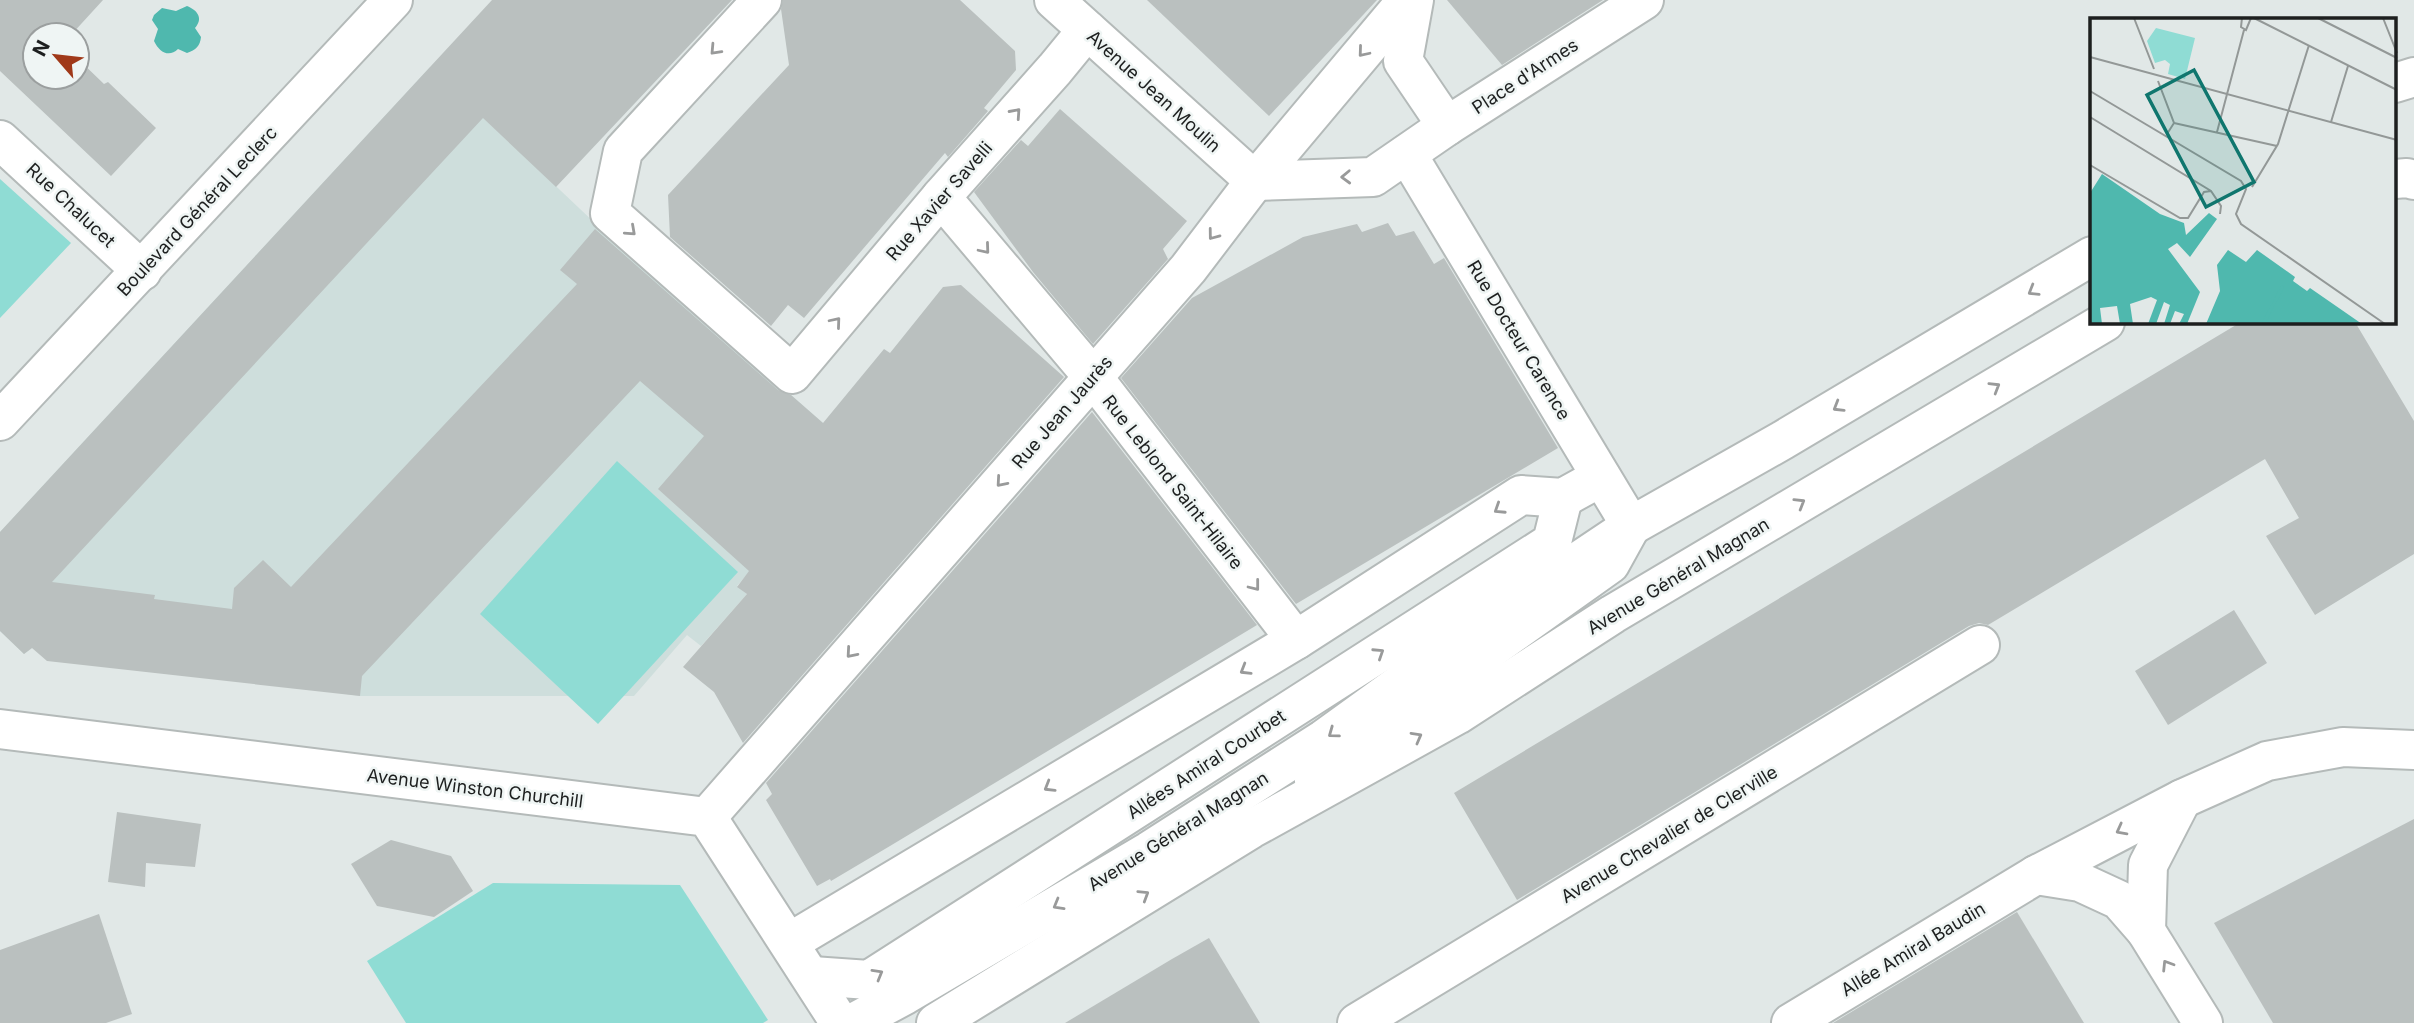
<svg xmlns="http://www.w3.org/2000/svg" width="2414" height="1023" viewBox="0 0 2414 1023" font-family="Inter,sans-serif">
  <style>
    .built { fill: #cededc }
    .green { fill: #8fdcd4 }
    .water { fill: #4fb8ae }
    .building { fill: #bac0bf }
    .lines { fill: none; stroke-linecap: round; stroke-linejoin: round }
    .minor-casing { stroke: #b4bab9; stroke-width: 42 }
    .tertiary-casing { stroke: #b4bab9; stroke-width: 42 }
    .secondary-casing { stroke: #b4bab9; stroke-width: 42 }
    .primary-casing { stroke: #b4bab9; stroke-width: 42 }
    .minor { stroke: #fff; stroke-width: 38 }
    .tertiary { stroke: #fff; stroke-width: 38 }
    .secondary { stroke: #fff; stroke-width: 38 }
    .primary { stroke: #fff; stroke-width: 38 }
    .oneway { stroke: #999a9a }
    .labels { text-anchor: middle; dominant-baseline: central; stroke-width: 5; stroke-linejoin: round; paint-order: stroke }
    .street-label { font-size: 18px; fill: #1d1f1f; stroke: #eff5f4 }
    .inset-river { fill: none; stroke: #4fb8ae; stroke-width: 3.5 }
    .inset-road { fill: none; stroke: #939897; stroke-width: 2 }
    .view { fill: #0f766e; fill-opacity: 0.15; stroke: #0f766e; stroke-width: 3.5 }
    .inset-edge { fill: none; stroke: #1d1f1f; stroke-width: 3.5 }
  </style>
  <rect width="100%" height="100%" fill="#e1e8e7"/>
  <!-- built -->
  <path class="built" d="M430,67L598,226L823,423L839,466L737,586L747,594L701,646L687,635L634,696H360L32,648L24,654L0,631V532Z"/>
  <!-- green -->
  <g class="green">
    <path d="M0,179L71,243L0,318Z"/>
    <path d="M617,461L738,572L598,724L480,614Z"/>
    <path d="M493,883L680,885L768,1020L763,1023H406L367,961Z"/>
  </g>
  <!-- water -->
  <path class="water" d="M187,6C197,10 204,18 195,28L201,37C200,46 196,50 187,53L178,49C169,58 159,52 154,41L158,29L152,20L154,15L162,8L176,11Z"/>
  <!-- building -->
  <g class="building">
    <path d="M0,0H103L71,35H35V77H77V58L104,84L108,82L156,128L111,176L0,71Z"/>
    <path d="M492,0H732L556,187L483,118L52,582L155,595L154,599L232,609L234,588L263,560L291,587L577,284L560,270L595,229L778,390L791,395L823,423L884,349L890,353L943,287L961,285L1064,377L743,743L714,692L683,667L747,594L737,587L749,571L658,489L704,436L640,381L362,676L360,696L47,661L32,648L24,654L0,631V532Z"/>
    <path d="M783,0H960L1015,51L1016,70L984,108L988,111L948,157L945,153L804,318L788,305L771,326L670,237L668,195L789,65L781,9Z"/>
    <path d="M1147,0H1377L1269,116Z"/>
    <path d="M1447,0H1603L1502,65Z"/>
    <path d="M1060,109L1187,221L1163,249L1168,259L1093,344L1033,272L974,192L1021,140L1028,146Z"/>
    <path d="M1388,223L1396,236L1414,231L1434,264L1444,258L1558,448L1296,604L1121,378L1192,298L1303,237L1357,224L1362,232Z"/>
    <path d="M2241,322H2355L2414,421V554L2315,615L2266,536L2299,518L2265,459L1988,625L1979,623L1969,626L1517,900L1454,793Z"/>
    <path d="M1092,412L1257,625L890,846L831,881L830,879L817,886L766,800L772,794L766,783Z"/>
    <path d="M2234,610L2267,663L2168,725L2135,671Z"/>
    <path d="M117,812L201,824L195,867L146,863L145,887L108,882Z"/>
    <path d="M2414,819V1023H2273L2214,923Z"/>
    <path d="M391,840L451,856L473,891L434,917L377,906L351,864Z"/>
    <path d="M2017,912L2084,1023H1833Z"/>
    <path d="M99,914L132,1014L106,1023H0V950Z"/>
    <path d="M1209,938L1260,1023H1065L1172,959Z"/>
  </g>
  <g class="lines">
    <defs>
      <g id="minor">
        <path d="M762,0L623,151L610,213L792,374L941,197L1055,69L1087,30"/>
        <path d="M1414,0L1403,61L1447,126"/>
        <path d="M0,140L142,271"/>
        <path d="M1255,181L1373,177L1447,126L1644,0"/>
        <path d="M941,197L1093,377L1296,640"/>
        <path d="M1314,781L1440,685L1610,564L1631,526L1407,154"/>
        <path d="M790,942L1296,640L1521,495L1563,498L1601,477"/>
        <path d="M812,976L869,980L1552,542L1563,498"/>
        <path d="M1357,1023L1980,645"/>
      </g>
      <g id="tertiary">
        <path d="M1054,0L1255,181"/>
        <path d="M0,729L707,817L840,1023"/>
        <path d="M2182,799L2148,865L2146,931L2203,1023"/>
        <path d="M707,817L1188,269L1255,181L1407,0"/>
        <path d="M2036,875L2080,882L2119,900L2146,931"/>
        <path d="M1791,1023L2036,875L2182,799L2267,761L2343,747L2414,750"/>
      </g>
      <g id="secondary">
        <path d="M2395,83L2414,77"/>
        <path d="M853,1023L905,995L1149,851L1324,739L1465,637L1631,526L1783,440L2092,256"/>
      </g>
      <g id="primary">
        <path d="M2395,179L2407,178L2414,180"/>
        <path d="M0,421L393,0"/>
        <path d="M936,1023L1251,829L1457,715L1613,614L2105,322"/>
      </g>
    </defs>
    <!-- minor casing -->
    <use href="#minor" class="minor-casing"/>
    <!-- tertiary casing -->
    <use href="#tertiary" class="tertiary-casing"/>
    <!-- secondary casing -->
    <use href="#secondary" class="secondary-casing"/>
    <!-- primary casing -->
    <use href="#primary" class="primary-casing"/>
    <!-- minor -->
    <use href="#minor" class="minor"/>
    <!-- tertiary -->
    <use href="#tertiary" class="tertiary"/>
    <!-- secondary -->
    <use href="#secondary" class="secondary"/>
    <!-- primary -->
    <use href="#primary" class="primary"/>
  </g>
  <!-- one-way arrows -->
  <defs><path id="oneway-chevron" d="M-2-3.5L2.5 0L-2 3.5" fill="none" stroke-width="1.6" stroke-linecap="round" stroke-linejoin="round" transform="scale(1.75)"/></defs>
  <g class="oneway">
    <use href="#oneway-chevron" transform="translate(715 50) rotate(133)"/>
    <use href="#oneway-chevron" transform="translate(1363 52) rotate(130)"/>
    <use href="#oneway-chevron" transform="translate(1016 113) rotate(-48)"/>
    <use href="#oneway-chevron" transform="translate(1346 177) rotate(178)"/>
    <use href="#oneway-chevron" transform="translate(631 231) rotate(42)"/>
    <use href="#oneway-chevron" transform="translate(1213 235) rotate(127)"/>
    <use href="#oneway-chevron" transform="translate(985 249) rotate(50)"/>
    <use href="#oneway-chevron" transform="translate(2033 291) rotate(149)"/>
    <use href="#oneway-chevron" transform="translate(836 322) rotate(-50)"/>
    <use href="#oneway-chevron" transform="translate(1995 387) rotate(-31)"/>
    <use href="#oneway-chevron" transform="translate(1838 407) rotate(149)"/>
    <use href="#oneway-chevron" transform="translate(1001 482) rotate(131)"/>
    <use href="#oneway-chevron" transform="translate(1800 503) rotate(-31)"/>
    <use href="#oneway-chevron" transform="translate(1499 509) rotate(147)"/>
    <use href="#oneway-chevron" transform="translate(1255 586) rotate(52)"/>
    <use href="#oneway-chevron" transform="translate(851 653) rotate(131)"/>
    <use href="#oneway-chevron" transform="translate(1379 653) rotate(-33)"/>
    <use href="#oneway-chevron" transform="translate(1245 670) rotate(149)"/>
    <use href="#oneway-chevron" transform="translate(1333 733) rotate(144)"/>
    <use href="#oneway-chevron" transform="translate(1417 737) rotate(-29)"/>
    <use href="#oneway-chevron" transform="translate(1049 787) rotate(149)"/>
    <use href="#oneway-chevron" transform="translate(2121 830) rotate(152)"/>
    <use href="#oneway-chevron" transform="translate(1144 895) rotate(-32)"/>
    <use href="#oneway-chevron" transform="translate(1058 905) rotate(150)"/>
    <use href="#oneway-chevron" transform="translate(2167 965) rotate(-122)"/>
    <use href="#oneway-chevron" transform="translate(878 974) rotate(-30)"/>
  </g>
  <g class="labels">
    <!-- street labels -->
    <g class="street-label">
      <text transform="translate(1525 76) rotate(-33)">Place d'Armes</text>
      <text transform="translate(1154 91) rotate(42)">Avenue Jean Moulin</text>
      <text transform="translate(939 201) rotate(-49)">Rue Xavier Savelli</text>
      <text transform="translate(71 205) rotate(43)">Rue Chalucet</text>
      <text transform="translate(197 211) rotate(-47)">Boulevard Général Leclerc</text>
      <text transform="translate(1519 340) rotate(59)">Rue Docteur Carence</text>
      <text transform="translate(1062 412) rotate(-49)">Rue Jean Jaurès</text>
      <text transform="translate(1173 482) rotate(52)">Rue Leblond Saint-Hilaire</text>
      <text transform="translate(1678 576) rotate(-31)">Avenue Général Magnan</text>
      <text transform="translate(1206 764) rotate(-33)">Allées Amiral Courbet</text>
      <text transform="translate(475 788) rotate(7)">Avenue Winston Churchill</text>
      <text transform="translate(1178 831) rotate(-32)">Avenue Général Magnan</text>
      <text transform="translate(1669 834) rotate(-31)">Avenue Chevalier de Clerville</text>
      <text transform="translate(1913 949) rotate(-31)">Allée Amiral Baudin</text>
    </g>
  </g>
  <!-- overview -->
  <g transform="translate(2090 18)">
    <rect width="306" height="306" fill="#e1e8e7"/>
    <path d="M66,10L105,20L95,61L78,56L80,46L75,42L65,45L57,23Z" fill="#8fdcd4"/>
    <path d="M12,156L70,196L94,205L96,217L119,195L127,201L100,239L87,225L78,231L110,274L97,306H89L94,296L85,293L80,306H74L80,287L74,284L66,306H58L67,282L61,279L40,286L43,306H30L27,288L10,290L12,306H0V175ZM138,232L156,244L167,232L205,259L203,263L217,273L220,270L272,306H116L130,273L127,247Z" fill="#4fb8ae"/>
    <path class="inset-river" d="M173,306L193,268"/>
    <path class="inset-road" d="M44,0L64,51M152,0L151,9L156,12L161,0M164,0L307,72M228,0L307,40M293,0L307,35M0,39L307,122M68,63L84,105L77,116M0,73L151,163L156,171L146,196L151,206L295,306M0,99L121,173L131,188L130,196M241,104L258,48M84,105L187,128M127,114L154,12M0,147L90,200H98L114,174L121,173M162,169L188,126L219,27"/>
    <path class="view" d="M104,52L164,164L116,189L57,77Z"/>
    <rect width="306" height="306" class="inset-edge"/>
  </g>
  <!-- north arrow -->
  <g transform="translate(56 56) rotate(298)"><circle r="33" fill="#eff5f4" stroke="#9b9f9f" stroke-width="2"/>
  <path d="M0-5L12 26L0 18L-12 26Z" fill="#a03919"/>
  <text y="-10" font-size="19" font-weight="bold" text-anchor="middle" fill="#1d1f1f">N</text>
  </g>
</svg>
